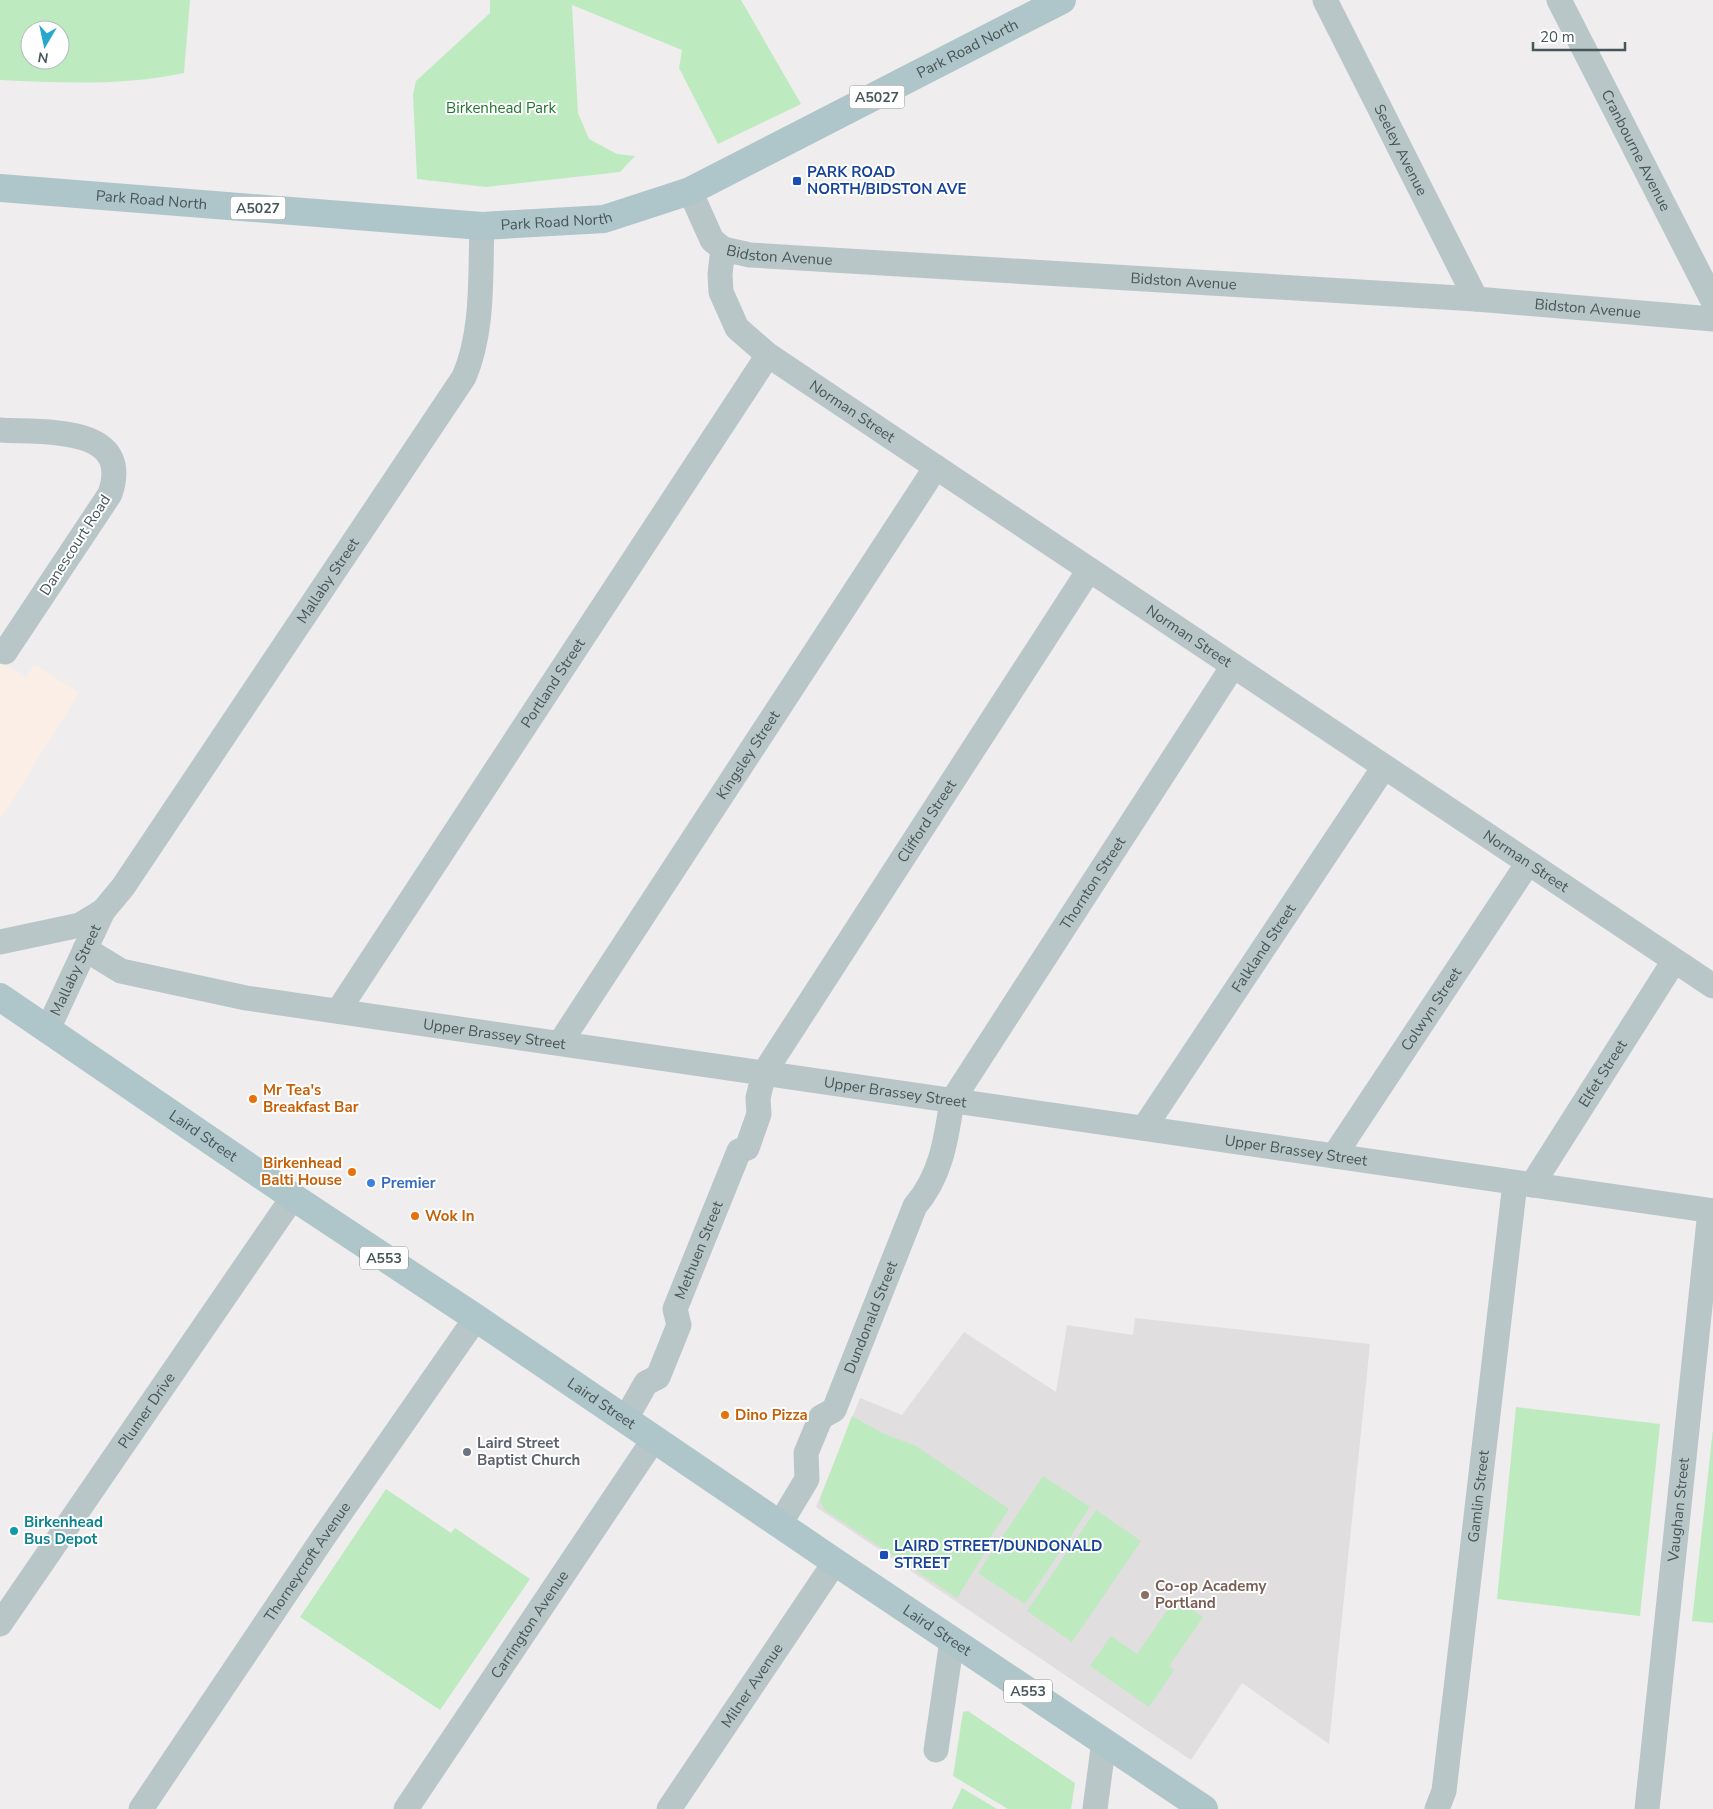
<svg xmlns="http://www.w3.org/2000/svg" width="1713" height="1809" viewBox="0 0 1713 1809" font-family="'Nunito Sans',sans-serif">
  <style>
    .commercial { fill: #faeee6 }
    .education { fill: #e0dedf }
    .green { fill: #beeac0; fill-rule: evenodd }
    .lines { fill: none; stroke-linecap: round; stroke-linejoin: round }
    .minor { stroke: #b9c6c8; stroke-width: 25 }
    .primary { stroke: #aec5ca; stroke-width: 28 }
    .transit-dot { fill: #1a4fb4; stroke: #fff; stroke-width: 2 }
    .food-dot { fill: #e8710a; stroke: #fff; stroke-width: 2 }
    .shop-dot { fill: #3f7fe0; stroke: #fff; stroke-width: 2 }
    .worship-dot { fill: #6b7280; stroke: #fff; stroke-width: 2 }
    .culture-dot { fill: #0f9aa8; stroke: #fff; stroke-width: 2 }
    .education-dot { fill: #8d6e63; stroke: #fff; stroke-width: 2 }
    .labels { text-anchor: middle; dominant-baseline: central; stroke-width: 4; stroke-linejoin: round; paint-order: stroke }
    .shield { fill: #fff; stroke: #7e898a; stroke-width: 1 }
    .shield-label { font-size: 14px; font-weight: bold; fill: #475658 }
    .street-label { font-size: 15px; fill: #475658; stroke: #fff }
    .park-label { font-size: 15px; fill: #1e732d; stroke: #fff }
    .transit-label { font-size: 15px; font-weight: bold; fill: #164399; stroke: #fff; text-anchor: start }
    .food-label { font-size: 15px; font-weight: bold; fill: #c56008; stroke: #fff; text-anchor: start }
    .shop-label { font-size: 15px; font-weight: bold; fill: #366cbe; stroke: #fff; text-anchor: start }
    .worship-label { font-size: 15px; font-weight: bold; fill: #5b616d; stroke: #fff; text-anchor: start }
    .culture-label { font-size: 15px; font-weight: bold; fill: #0d838f; stroke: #fff; text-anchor: start }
    .education-label { font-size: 15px; font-weight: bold; fill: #785e54; stroke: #fff; text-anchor: start }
  </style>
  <rect width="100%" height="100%" fill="#efedee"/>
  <!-- commercial -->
  <path class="commercial" d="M0,661L26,678L34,664L79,693L0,820Z"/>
  <!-- education -->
  <path class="education" d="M1135,1318L1370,1344L1329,1744L1242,1683L1191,1760L816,1507L860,1398L902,1415L964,1332L1056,1392L1067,1325L1133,1335Z"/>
  <!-- green -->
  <g class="green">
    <path d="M0,0H190L184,73C124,86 61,83 0,80ZM30,30H60V60H30Z"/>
    <path d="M490,0H741L801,104L718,144L679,68L682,50L572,5L578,113L589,139L617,154L635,156L620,172L486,187L417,179L413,94L416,81L490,13Z"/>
    <path d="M1516,1407L1660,1424L1640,1616L1497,1599Z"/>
    <path d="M852,1416L882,1433L916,1446L1009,1509L983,1548L985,1552L957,1598L825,1510L821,1503V1497Z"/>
    <path d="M1713,1429V1623L1692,1621Z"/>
    <path d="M1043,1476L1090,1507L1025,1604L978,1573Z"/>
    <path d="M386,1489L451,1533L455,1528L530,1579L440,1710L300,1617Z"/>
    <path d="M1096,1510L1141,1541L1072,1642L1027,1611Z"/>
    <path d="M1176,1598L1203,1617L1169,1666L1174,1670L1149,1707L1090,1666L1111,1636L1137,1654Z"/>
    <path d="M968,1711L1075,1783L1071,1809H1008L953,1776L963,1712Z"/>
    <path d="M962,1788L997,1809H952Z"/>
  </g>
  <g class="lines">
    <!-- minor -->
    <g class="minor">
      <path id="s1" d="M1325,0L1476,299"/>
      <path id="s2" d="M1559,0L1713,301"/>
      <path id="s3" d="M690,191L712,240L723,249L750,255L1476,299L1713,319"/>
      <path id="s4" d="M723,249L720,274L721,292L737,328L768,355L1713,986"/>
      <path d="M0,430C42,433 134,424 110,494L5,652"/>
      <path d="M0,942L80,925L103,911"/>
      <path id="s5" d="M85,949L121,971L246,998L1713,1211"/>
      <path id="s6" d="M338,1011L768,355"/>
      <path id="s7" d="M48,1029L103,911L123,887L464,377C484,330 480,276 482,226"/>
      <path id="s8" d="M560,1043L936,467"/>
      <path id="s9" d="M1144,1128L1384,767"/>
      <path id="s10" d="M1334,1156L1528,863"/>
      <path id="s11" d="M1532,1185L1674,961"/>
      <path id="s12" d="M625,1420L646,1383L658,1377L679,1325L675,1309L739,1151L747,1148L759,1114L758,1098L764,1073L1089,570"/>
      <path id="s13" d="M780,1524L807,1479L806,1453L821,1417L834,1410L915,1206C941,1176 946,1140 952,1101L1233,666"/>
      <path id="s14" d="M0,1624L293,1197"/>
      <path d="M936,1750L952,1640"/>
      <path id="s15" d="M141,1809L325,1535L476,1318"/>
      <path id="s16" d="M406,1809L654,1439"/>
      <path id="s17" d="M669,1809L835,1562"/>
      <path d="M1095,1809L1104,1741"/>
      <path id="s18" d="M1437,1809L1444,1791L1515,1183"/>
      <path id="s19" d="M1647,1809L1710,1211"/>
    </g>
    <!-- primary -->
    <g class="primary">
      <path id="s20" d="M0,188L482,226L604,219L690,191L1062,0"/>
      <path id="s21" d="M0,997L293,1197L476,1318L835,1562L1204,1809"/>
    </g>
  </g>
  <!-- markers -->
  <g class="transit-dot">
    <rect x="792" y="176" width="10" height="10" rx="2.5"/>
    <rect x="879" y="1550" width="10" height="10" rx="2.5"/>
  </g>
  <g class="food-dot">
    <circle cx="253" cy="1099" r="5"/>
    <circle cx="352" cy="1172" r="5"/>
    <circle cx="415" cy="1216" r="5"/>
    <circle cx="725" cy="1415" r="5"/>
  </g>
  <circle class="shop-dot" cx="371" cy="1183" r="5"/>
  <circle class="worship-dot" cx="467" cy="1452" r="5"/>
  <circle class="culture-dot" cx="14" cy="1531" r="5"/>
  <circle class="education-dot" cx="1145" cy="1595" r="5"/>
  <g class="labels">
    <!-- shield labels -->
    <g class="shield">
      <rect x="849.5" y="85.5" width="55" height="23" rx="4"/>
      <rect x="230.5" y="196.5" width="55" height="23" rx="4"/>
      <rect x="360" y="1246.5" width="48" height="23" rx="4"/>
      <rect x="1004" y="1679.5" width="48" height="23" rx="4"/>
    </g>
    <g class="shield-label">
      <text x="877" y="97">A5027</text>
      <text x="258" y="208">A5027</text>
      <text x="384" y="1258">A553</text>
      <text x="1028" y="1691">A553</text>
    </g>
    <!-- street labels -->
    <g class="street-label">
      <text stroke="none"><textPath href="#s20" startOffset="1008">Park Road North</textPath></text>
      <text stroke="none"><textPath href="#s1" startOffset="168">Seeley Avenue</textPath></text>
      <text stroke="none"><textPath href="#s2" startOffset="169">Cranbourne Avenue</textPath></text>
      <text stroke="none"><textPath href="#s20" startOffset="152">Park Road North</textPath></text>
      <text stroke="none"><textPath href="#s20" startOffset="558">Park Road North</textPath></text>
      <text stroke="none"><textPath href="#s3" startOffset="125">Bidston Avenue</textPath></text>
      <text stroke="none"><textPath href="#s3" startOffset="530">Bidston Avenue</textPath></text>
      <text stroke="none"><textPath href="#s3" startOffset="935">Bidston Avenue</textPath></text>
      <text stroke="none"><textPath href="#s4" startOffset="225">Norman Street</textPath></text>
      <text transform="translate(75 545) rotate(-57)">Danescourt Road</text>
      <text stroke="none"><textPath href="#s7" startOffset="530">Mallaby Street</textPath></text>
      <text stroke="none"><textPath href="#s4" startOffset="630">Norman Street</textPath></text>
      <text stroke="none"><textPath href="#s6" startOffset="392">Portland Street</textPath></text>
      <text stroke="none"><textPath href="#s8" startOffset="344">Kingsley Street</textPath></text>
      <text stroke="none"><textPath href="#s12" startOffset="685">Clifford Street</textPath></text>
      <text stroke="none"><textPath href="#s4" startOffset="1035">Norman Street</textPath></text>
      <text stroke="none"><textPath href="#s13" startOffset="724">Thornton Street</textPath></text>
      <text stroke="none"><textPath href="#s9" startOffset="216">Falkland Street</textPath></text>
      <text stroke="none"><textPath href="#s7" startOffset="65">Mallaby Street</textPath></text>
      <text stroke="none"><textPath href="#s10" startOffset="176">Colwyn Street</textPath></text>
      <text stroke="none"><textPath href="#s5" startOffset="421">Upper Brassey Street</textPath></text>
      <text stroke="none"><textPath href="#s11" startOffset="132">Elfet Street</textPath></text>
      <text stroke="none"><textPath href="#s5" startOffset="826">Upper Brassey Street</textPath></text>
      <text stroke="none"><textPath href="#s21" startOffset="246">Laird Street</textPath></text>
      <text stroke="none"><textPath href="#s5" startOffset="1231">Upper Brassey Street</textPath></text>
      <text stroke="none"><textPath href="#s12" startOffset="192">Methuen Street</textPath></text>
      <text stroke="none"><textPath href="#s13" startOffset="232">Dundonald Street</textPath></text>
      <text stroke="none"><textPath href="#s21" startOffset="726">Laird Street</textPath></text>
      <text stroke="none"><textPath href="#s14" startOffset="259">Plumer Drive</textPath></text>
      <text stroke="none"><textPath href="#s18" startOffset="316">Gamlin Street</textPath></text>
      <text stroke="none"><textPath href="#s19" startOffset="301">Vaughan Street</textPath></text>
      <text stroke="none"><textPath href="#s15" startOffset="298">Thorneycroft Avenue</textPath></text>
      <text stroke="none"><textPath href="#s16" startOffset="222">Carrington Avenue</textPath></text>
      <text stroke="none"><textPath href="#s21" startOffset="1131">Laird Street</textPath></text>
      <text stroke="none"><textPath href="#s17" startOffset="149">Milner Avenue</textPath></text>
    </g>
    <!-- park labels -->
    <g class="park-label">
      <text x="501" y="108">Birkenhead Park</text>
    </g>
    <!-- transit labels -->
    <g class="transit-label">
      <text x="807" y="172">PARK ROAD<tspan x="807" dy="17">NORTH/BIDSTON AVE</tspan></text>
      <text x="894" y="1546">LAIRD STREET/DUNDONALD<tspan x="894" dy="17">STREET</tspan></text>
    </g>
    <!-- food labels -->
    <g class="food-label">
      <text x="263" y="1090">Mr Tea's<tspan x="263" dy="17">Breakfast Bar</tspan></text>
      <text x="342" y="1163" text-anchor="end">Birkenhead<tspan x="342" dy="17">Balti House</tspan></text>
      <text x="425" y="1216">Wok In</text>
      <text x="735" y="1415">Dino Pizza</text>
    </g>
    <!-- shop labels -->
    <g class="shop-label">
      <text x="381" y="1183">Premier</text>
    </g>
    <!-- worship labels -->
    <g class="worship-label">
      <text x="477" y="1443">Laird Street<tspan x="477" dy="17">Baptist Church</tspan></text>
    </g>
    <!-- culture labels -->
    <g class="culture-label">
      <text x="24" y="1522">Birkenhead<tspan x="24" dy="17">Bus Depot</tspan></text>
    </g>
    <!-- education labels -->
    <g class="education-label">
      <text x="1155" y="1586">Co-op Academy<tspan x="1155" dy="17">Portland</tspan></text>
    </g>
  </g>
  <!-- north arrow -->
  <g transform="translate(45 45) rotate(189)"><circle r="24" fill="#ffffff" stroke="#b5bbbc"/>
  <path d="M0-4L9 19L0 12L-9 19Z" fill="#27a7cf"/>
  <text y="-8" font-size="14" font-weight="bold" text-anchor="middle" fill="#475658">N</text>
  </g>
  <!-- scale -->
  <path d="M1533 42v8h92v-8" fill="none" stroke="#475658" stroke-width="2.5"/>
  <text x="1540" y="42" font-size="15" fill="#475658" stroke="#ffffff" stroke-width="4" paint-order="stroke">20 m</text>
</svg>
